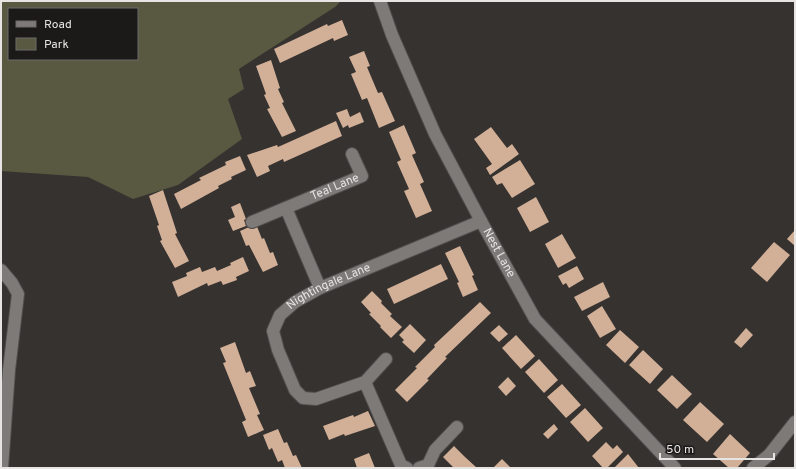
<svg xmlns="http://www.w3.org/2000/svg" width="796" height="469" viewBox="0 0 796 469" font-family="Overpass,sans-serif">
  <style>
    .green { fill: #585940; fill-rule: evenodd }
    .building { fill: #d2af97 }
    .lines { fill: none; stroke-linecap: round; stroke-linejoin: round }
    .minor-casing { stroke: #514f4d; stroke-width: 14 }
    .minor { stroke: #7e7a78; stroke-width: 12 }
    .labels { text-anchor: middle; dominant-baseline: central; stroke-width: 4; stroke-linejoin: round; paint-order: stroke }
    .street-label { font-size: 12px; fill: #e7e5e4; stroke: #1b1a19 }
  </style>
  <rect width="100%" height="100%" fill="#353230"/>
  <!-- green -->
  <path class="green" d="M1,1H341L335,7L239,69L244,89L228,99L242,139L178,185L133,199L88,177L1,171ZM9,9H137V59H9Z"/>
  <!-- building -->
  <g class="building">
    <path d="M342,20L348,35L334,41L333,38L280,63L274,49L327,24L328,26Z"/>
    <path d="M364,51L370,66L367,67L378,93L382,92L395,121L379,128L367,98L362,100L351,74L356,72L349,57Z"/>
    <path d="M271,60L280,88L278,89L284,102L282,103L296,131L282,137L267,109L270,108L264,95L266,94L256,66Z"/>
    <path d="M347,109L350,117L360,112L364,122L349,128L348,125L343,128L336,113Z"/>
    <path d="M336,121L342,136L284,162L283,159L268,166L270,171L257,177L247,155L277,145L278,147Z"/>
    <path d="M404,125L416,153L412,155L424,182L420,184L432,211L416,218L404,191L409,189L397,162L401,160L389,132Z"/>
    <path d="M491,127L507,148L512,144L519,154L490,175L486,168L492,164L474,139Z"/>
    <path d="M240,156L246,170L231,177L232,179L218,186L219,188L181,209L174,194L201,180L199,178L226,165L225,162Z"/>
    <path d="M520,160L535,184L512,198L502,183L497,185L492,177Z"/>
    <path d="M163,190L177,233L175,234L189,261L175,268L160,241L162,240L157,226L159,225L149,196Z"/>
    <path d="M536,197L549,222L530,232L517,208Z"/>
    <path d="M240,203L246,219L244,220L246,226L233,231L228,220L235,217L231,207Z"/>
    <path d="M256,224L262,239L264,238L270,253L273,252L278,265L263,272L249,245L246,246L240,231Z"/>
    <path d="M795,230V246L787,239Z"/>
    <path d="M562,234L576,258L558,268L545,244Z"/>
    <path d="M774,242L790,255L767,282L751,268Z"/>
    <path d="M460,246L474,275L472,276L478,290L463,297L457,283L459,282L445,253Z"/>
    <path d="M243,257L249,271L236,277L237,280L223,285L221,281L208,286L207,283L178,297L172,282L187,276L186,273L200,267L202,272L215,267L217,271L231,265L230,263Z"/>
    <path d="M441,264L448,279L394,304L387,289Z"/>
    <path d="M577,266L584,279L569,288L566,283L563,285L558,276Z"/>
    <path d="M603,282L610,297L582,311L574,297Z"/>
    <path d="M372,291L382,301L381,303L392,314L390,316L402,327L391,338L380,327L381,326L369,314L371,313L361,302Z"/>
    <path d="M480,302L491,313L445,357L447,358L427,379L429,380L407,402L395,390L417,368L415,367L435,347L434,345Z"/>
    <path d="M602,306L616,329L600,338L587,316Z"/>
    <path d="M410,324L426,340L414,353L402,342L404,340L399,335Z"/>
    <path d="M499,325L508,334L499,342L490,333Z"/>
    <path d="M746,328L753,335L741,348L734,342Z"/>
    <path d="M620,330L639,347L625,363L606,345Z"/>
    <path d="M516,335L535,356L521,369L502,348Z"/>
    <path d="M235,342L246,373L250,371L256,386L249,388L260,414L257,415L264,430L248,437L242,422L246,420L223,363L226,362L220,348Z"/>
    <path d="M643,350L663,369L650,384L629,365Z"/>
    <path d="M539,359L558,380L544,393L525,372Z"/>
    <path d="M672,375L692,394L677,409L657,390Z"/>
    <path d="M508,377L516,386L506,396L498,387Z"/>
    <path d="M562,384L581,405L566,418L547,397Z"/>
    <path d="M700,402L724,424L707,442L683,420Z"/>
    <path d="M585,408L603,428L588,442L570,422Z"/>
    <path d="M368,411L375,426L345,436L344,434L329,440L323,426L353,415L354,417Z"/>
    <path d="M554,424L558,429L548,439L543,434Z"/>
    <path d="M278,429L284,443L287,442L293,456L296,455L302,468H285L282,460L278,462L272,448L269,450L263,435Z"/>
    <path d="M730,434L750,453L737,468H729L713,454Z"/>
    <path d="M606,442L613,449L617,445L623,452L607,468H603L592,456Z"/>
    <path d="M454,446L465,457L477,468H454L443,457Z"/>
    <path d="M369,453L375,468H357L354,459Z"/>
    <path d="M628,454L639,468H614Z"/>
    <path d="M502,459L511,468H493Z"/>
  </g>
  <g class="lines">
    <defs>
      <g id="minor">
        <path id="s1" d="M380,1L392,35L435,134L481,221L535,319L675,468"/>
        <path d="M286,208L320,288"/>
        <path id="s2" d="M252,222L362,176L352,154"/>
        <path d="M1,270L12,283L18,294L9,370L2,468"/>
        <path id="s3" d="M386,359L365,382L316,399L303,398L295,390L278,350L273,331L280,315L295,302L320,288L481,221"/>
        <path d="M365,382L401,465L407,468"/>
        <path d="M419,468L428,465L435,450L457,427"/>
        <path d="M753,468L769,455L795,422"/>
      </g>
    </defs>
    <!-- minor casing -->
    <use href="#minor" class="minor-casing"/>
    <!-- minor -->
    <use href="#minor" class="minor"/>
  </g>
  <g class="labels">
    <!-- street labels -->
    <g class="street-label">
      <text stroke="none"><textPath href="#s2" startOffset="90">Teal Lane</textPath></text>
      <text stroke="none"><textPath href="#s1" startOffset="279">Nest Lane</textPath></text>
      <text stroke="none"><textPath href="#s3" startOffset="245">Nightingale Lane</textPath></text>
    </g>
  </g>
  <!-- border -->
  <rect width="796" height="469" fill="none" stroke="#e7e5e4" stroke-width="4"/>
  <!-- legend -->
  <rect x="8" y="8" width="130" height="52" fill="#1b1a19" stroke="#6d6b6a"/>
  <rect x="16" y="21" width="20" height="6" fill="#7e7a78" stroke="#6d6b6a"/>
  <text x="44" y="28" font-size="12" fill="#e7e5e4">Road</text>
  <rect x="16" y="38" width="20" height="12" fill="#585940" stroke="#6d6b6a"/>
  <text x="44" y="48" font-size="12" fill="#e7e5e4">Park</text>
  <!-- scale -->
  <path d="M660 453v6h114v-6" fill="none" stroke="#e7e5e4" stroke-width="2"/>
  <text x="666" y="453" font-size="12" fill="#e7e5e4" stroke="#1b1a19" stroke-width="3" paint-order="stroke">50 m</text>
</svg>
